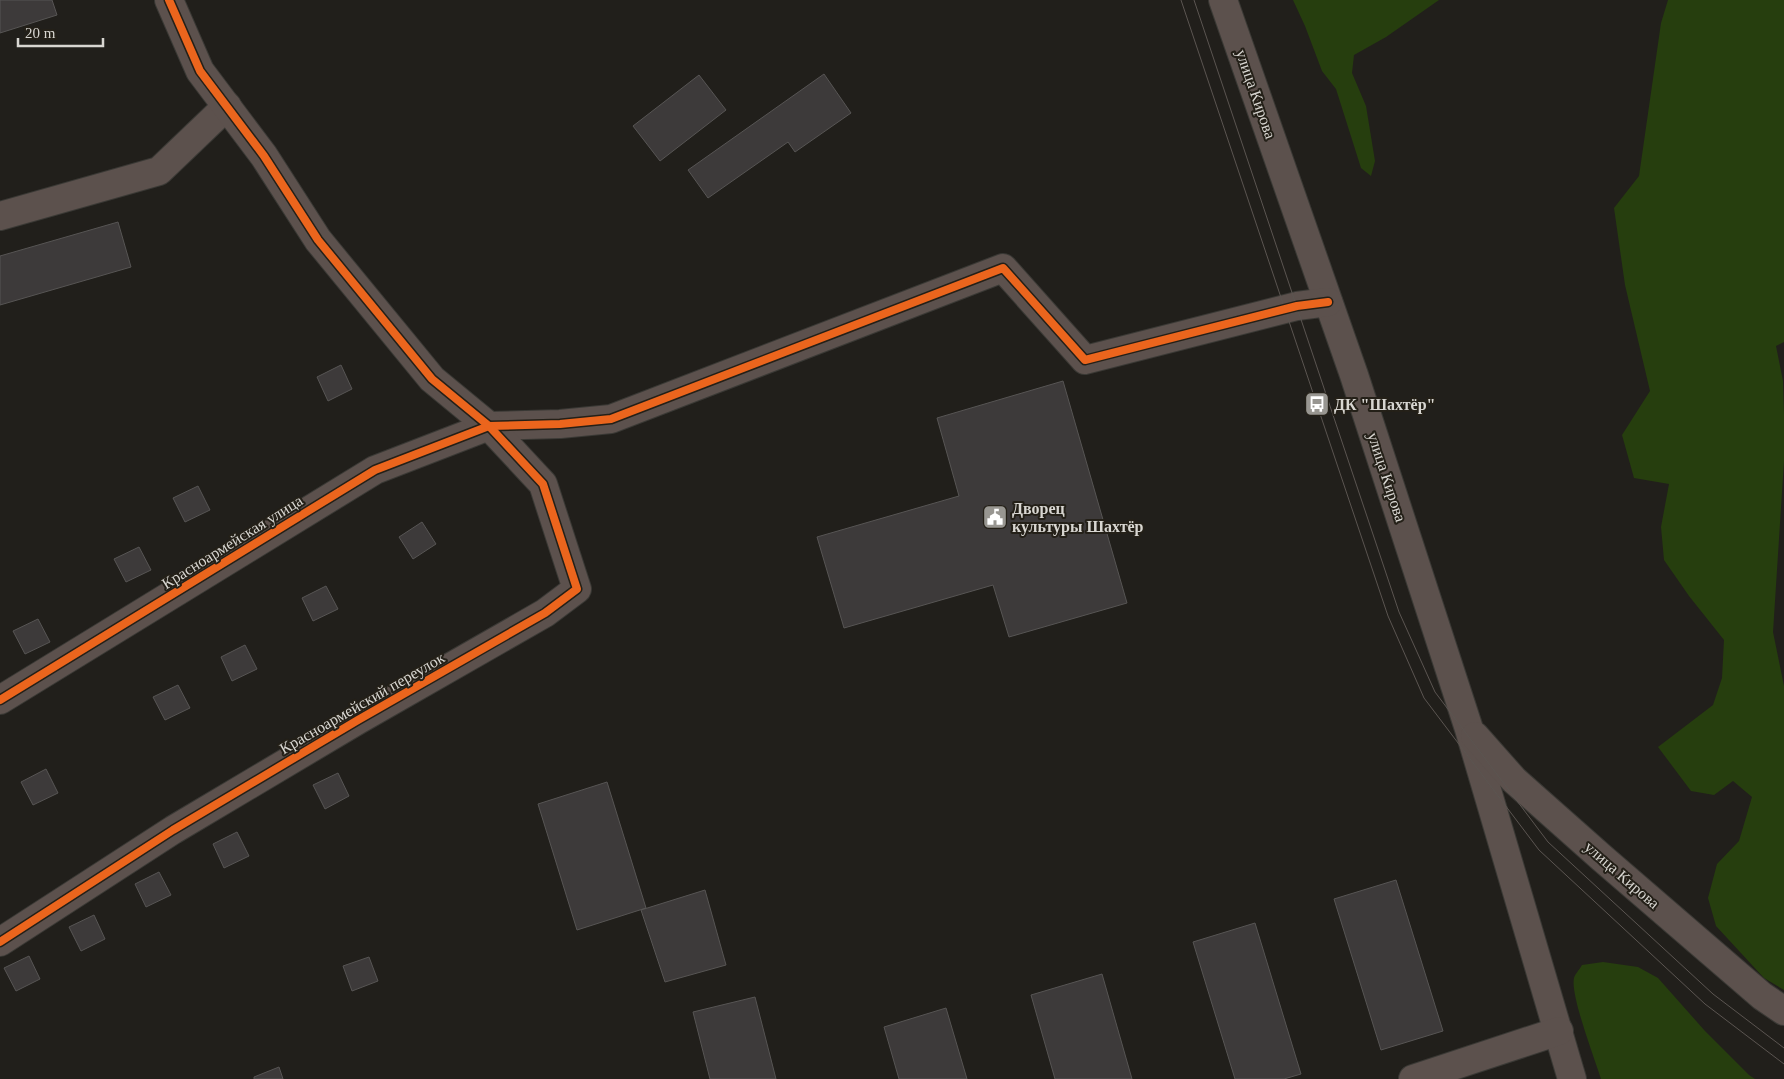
<svg xmlns="http://www.w3.org/2000/svg" width="1784" height="1079" viewBox="0 0 1784 1079" font-family="Georgia,serif">
  <style>
    .green { fill: #263e0e }
    .building { fill: #3d3a3a; stroke: #575554 }
    .lines { fill: none; stroke-linecap: round; stroke-linejoin: round }
    .minor-casing { stroke: #3a3935; stroke-width: 30 }
    .minor { stroke: #5c514d; stroke-width: 28 }
    .tram { stroke: #5b5551; stroke-width: 1 }
    .cycleway-casing { stroke: #242018; stroke-width: 11 }
    .cycleway { stroke: #eb651d; stroke-width: 8 }
    .labels { text-anchor: middle; dominant-baseline: central; stroke-width: 4; stroke-linejoin: round; paint-order: stroke }
    .street-label { font-size: 16px; fill: #d8d6d1; stroke: #242018 }
    .poi-label { font-size: 16px; font-weight: bold; fill: #d8d6d1; stroke: #242018; text-anchor: start }
  </style>
  <rect width="100%" height="100%" fill="#211f1b"/>
  <!-- green -->
  <g class="green">
    <path d="M1293,0H1439L1386,37L1354,55L1352,73L1366,106L1375,161L1371,176L1361,168L1336,89L1322,71L1305,26Z"/>
    <path d="M1668,0H1784V342L1776,346L1783,381L1784,414V461L1773,632L1784,686V990L1764,978L1716,926L1708,898L1717,864L1739,841L1752,797L1733,781L1714,795L1691,791L1658,747L1713,705L1722,678L1724,640L1689,596L1664,560L1661,527L1669,484L1634,478L1622,435L1650,391L1625,285L1614,208L1639,176L1661,23Z"/>
    <path d="M1603,962L1638,967L1658,978L1705,1031L1749,1075L1755,1079H1601C1595,1059 1570,995 1574,978C1575,974 1580,969 1582,965Z"/>
  </g>
  <!-- building -->
  <g class="building">
    <path d="M0,0H52L57,15L0,33Z"/>
    <path d="M824,74L851,113L795,152L788,142L708,198L688,170Z"/>
    <path d="M699,75L726,110L660,161L633,126Z"/>
    <path d="M118,222L131,267L0,305V256Z"/>
    <path d="M341,365L352,389L328,401L317,377Z"/>
    <path d="M1063,381L1127,603L1009,637L993,585L844,628L817,537L959,496L937,418Z"/>
    <path d="M198,486L210,510L185,522L173,498Z"/>
    <path d="M422,522L436,544L413,559L399,537Z"/>
    <path d="M139,547L151,570L126,582L114,559Z"/>
    <path d="M326,586L338,609L313,621L302,598Z"/>
    <path d="M38,619L50,642L25,654L13,631Z"/>
    <path d="M245,645L257,669L232,681L221,657Z"/>
    <path d="M178,685L190,708L165,720L153,697Z"/>
    <path d="M46,769L58,793L33,805L21,782Z"/>
    <path d="M338,773L349,796L325,809L313,785Z"/>
    <path d="M607,782L646,908L577,930L538,804Z"/>
    <path d="M237,832L249,856L224,868L213,844Z"/>
    <path d="M159,872L171,895L146,907L135,884Z"/>
    <path d="M1396,880L1443,1031L1381,1050L1334,899Z"/>
    <path d="M705,890L726,965L665,982L641,910Z"/>
    <path d="M94,915L105,939L81,951L69,927Z"/>
    <path d="M1255,923L1301,1074L1284,1079H1235L1193,942Z"/>
    <path d="M29,956L40,979L16,991L4,968Z"/>
    <path d="M369,957L378,981L352,991L343,966Z"/>
    <path d="M1102,974L1132,1079H1055L1031,995Z"/>
    <path d="M755,997L776,1079H710L693,1012Z"/>
    <path d="M946,1008L967,1079H899L884,1027Z"/>
    <path d="M279,1067L283,1079H254V1077Z"/>
  </g>
  <g class="lines">
    <defs>
      <g id="minor">
        <path d="M1223,0L1354,375L1469,729L1572,1079"/>
        <path d="M0,216L159,171L227,106"/>
        <path d="M0,700L375,470L489,426L560,424L611,419L1003,268L1085,360L1297,306L1328,302"/>
        <path d="M1475,736L1514,780L1602,858L1762,996L1784,1011"/>
        <path d="M0,942L173,830L358,720L545,613L577,589L543,484L489,426L432,379L318,240L264,156L200,71L169,0"/>
        <path d="M1413,1079L1559,1031"/>
      </g>
    </defs>
    <!-- minor casing -->
    <use href="#minor" class="minor-casing"/>
    <!-- minor -->
    <use href="#minor" class="minor"/>
    <!-- tram -->
    <g class="tram">
      <path d="M1181,0L1388,616L1424,698L1539,850L1705,1004L1784,1064"/>
      <path d="M1194,0L1399,612L1435,692L1548,842L1713,994L1784,1048"/>
    </g>
    <defs>
      <g id="cycleway">
        <path d="M0,700L375,470L489,426L560,424L611,419L1003,268L1085,360L1297,306L1328,302"/>
        <path d="M0,942L173,830L358,720L545,613L577,589L543,484L489,426L432,379L318,240L264,156L200,71L169,0"/>
      </g>
    </defs>
    <!-- cycleway casing -->
    <use href="#cycleway" class="cycleway-casing"/>
    <!-- cycleway -->
    <use href="#cycleway" class="cycleway"/>
  </g>
  <!-- icons -->
  <defs>
    <symbol id="bus-square" viewBox="-11 -11 22 22"><rect x="-9" y="-9" width="18" height="18" rx="4" fill="#989691" stroke="#242018"/><path d="M-5-6H5V4H4V6H2V4H-2V6H-4V4H-5ZM-3.5-4V0h7V-4ZM-3.5 1.2v1.5H-2V1.2ZM2 1.2v1.5H3.5V1.2Z" fill="#fff"/></symbol>
    <symbol id="civic-square" viewBox="-11 -11 22 22"><rect x="-9" y="-9" width="18" height="18" rx="4" fill="#989691" stroke="#242018"/><path d="M-.6-6.5H3V-4.5H.6V-3L4-1V1h2V6H-6V1h2V-1L-.6-3ZM-1.2 2.5V6h2.4V2.5Z" fill="#fff"/></symbol>
  </defs>
  <g fill-rule="evenodd">
    <use href="#bus-square" x="1303" y="390" width="28" height="28"/>
    <use href="#civic-square" x="981" y="503" width="28" height="28"/>
  </g>
  <g class="labels">
    <!-- street labels -->
    <g class="street-label">
      <text transform="translate(1256 94) rotate(71)">улица Кирова</text>
      <text transform="translate(1387 477) rotate(72)">улица Кирова</text>
      <text transform="translate(232 542) rotate(-32)">Красноармейская улица</text>
      <text transform="translate(362 703) rotate(-30)">Красноармейский переулок</text>
      <text transform="translate(1622 875) rotate(41)">улица Кирова</text>
    </g>
    <!-- poi labels -->
    <g class="poi-label">
      <text x="1334" y="404">ДК "Шахтёр"</text>
      <text x="1012" y="508">Дворец<tspan x="1012" dy="18">культуры Шахтёр</tspan></text>
    </g>
  </g>
  <!-- scale -->
  <path d="M18 38v8h85v-8" fill="none" stroke="#d8d6d1" stroke-width="2.5"/>
  <text x="25" y="38" font-size="15" fill="#d8d6d1" stroke="#242018" stroke-width="4" paint-order="stroke">20 m</text>
</svg>
